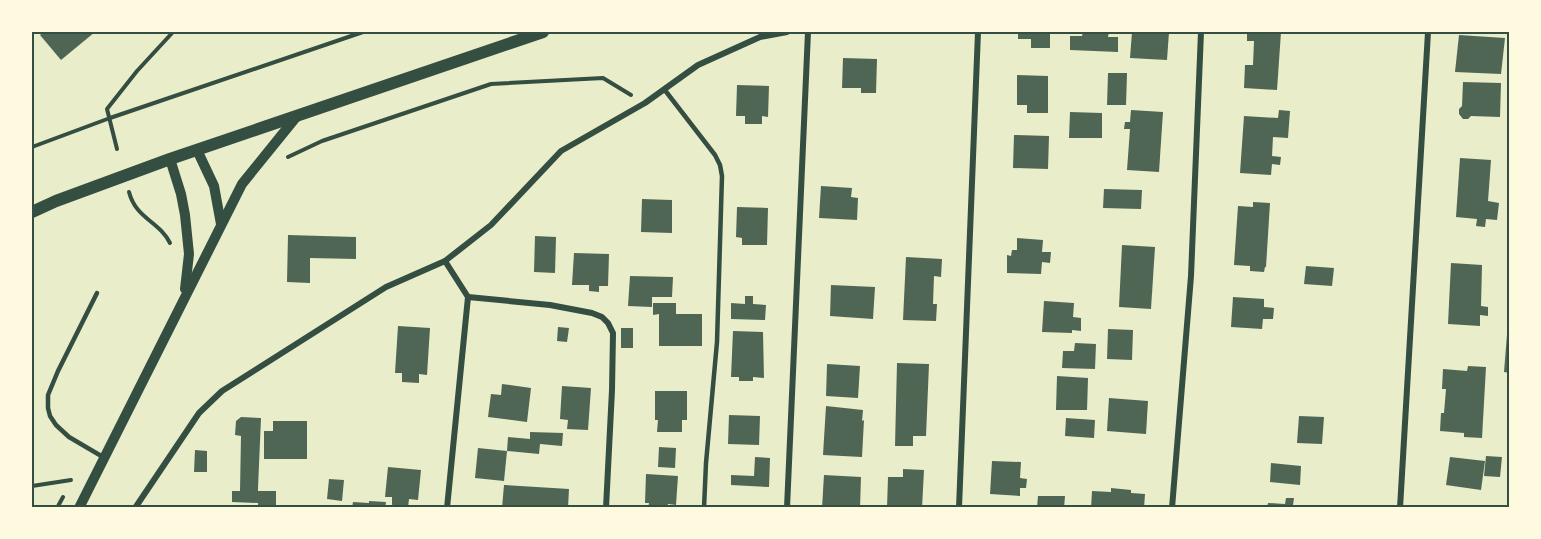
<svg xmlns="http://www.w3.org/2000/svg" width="1541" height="539" viewBox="0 0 1541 539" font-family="'Asap Condensed',sans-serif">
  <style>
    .building { fill: #4f6655 }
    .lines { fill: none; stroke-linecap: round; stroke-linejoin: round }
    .path { stroke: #344e41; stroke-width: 4 }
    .service { stroke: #344e41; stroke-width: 4.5 }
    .minor { stroke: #344e41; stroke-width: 6 }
    .tertiary { stroke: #344e41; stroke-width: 10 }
    .secondary { stroke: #344e41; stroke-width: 12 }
    .neatline { fill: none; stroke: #344e41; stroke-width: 2 }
  </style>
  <rect width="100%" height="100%" fill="#e9edc9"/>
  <!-- building -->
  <g class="building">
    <path d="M44,32H95L61,60L40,35Z"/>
    <path d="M1018,32H1050V48H1031V39H1018Z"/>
    <path d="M1083,32H1109L1108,37H1118V52L1070,50V36H1082Z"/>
    <path d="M1132,32H1169L1167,60L1130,58Z"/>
    <path d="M1247,32H1281L1277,90L1244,88L1245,65H1253L1254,41H1247Z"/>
    <path d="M1459,35L1505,38L1501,74L1455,72Z"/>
    <path d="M843,58L877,59L876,93H861V88H842Z"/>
    <path d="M1108,73H1127L1126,105H1107Z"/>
    <path d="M1017,75L1048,76V113H1027V105H1017Z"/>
    <path d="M1463,82L1501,83L1500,117L1471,116L1468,119H1463L1459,114V109L1462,106Z"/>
    <path d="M737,85L769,86L768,117L762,116V124H745V116H736Z"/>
    <path d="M1131,110L1163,112L1159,172L1127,170L1130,129H1124L1125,122H1130Z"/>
    <path d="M1279,110L1290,111L1288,138L1273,137L1272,156L1281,157L1280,165L1272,164L1271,175L1240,173L1244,116L1278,118Z"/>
    <path d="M1070,112L1102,113V138H1069Z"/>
    <path d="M1014,135L1049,136L1048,169L1013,168Z"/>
    <path d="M1460,158L1491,160L1488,201L1499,203L1497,220L1486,219L1485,227L1476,226L1477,219L1456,217Z"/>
    <path d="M821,186L852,188L851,197L858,198L857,220L819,218Z"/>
    <path d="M1104,189L1142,190L1141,209L1103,208Z"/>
    <path d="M642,199L672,200V233L641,232Z"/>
    <path d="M1253,202L1270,203L1266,267H1265L1264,272L1250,271V266L1234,265L1238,206L1253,207Z"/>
    <path d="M737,207L768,208L767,245H742V238L736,237Z"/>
    <path d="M288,235L356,237V259L310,258V283L287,282Z"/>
    <path d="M535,236L556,237L555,273L534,272Z"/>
    <path d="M1017,238L1043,240L1042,252H1051L1050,263L1042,262L1041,274L1007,273V255L1011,256L1012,250H1017Z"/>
    <path d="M1122,245L1155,247L1151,309L1119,307Z"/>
    <path d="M574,253L609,254L608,286H599V292L589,291V285H572Z"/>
    <path d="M906,257L942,259L941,277L934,276L933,304H937L936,321L903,320Z"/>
    <path d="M1451,263L1482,265L1481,306L1488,307V316L1480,315V326L1448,324Z"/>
    <path d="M1306,266L1334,268L1332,286L1304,284Z"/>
    <path d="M630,276L673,277L672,297H652V307L628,306Z"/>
    <path d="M831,285L875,287L873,319L830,316Z"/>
    <path d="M745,296H753V304L766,305L765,320L731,319V303L745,304Z"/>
    <path d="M1233,297L1264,299V307L1274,308L1273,319H1263L1262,329L1231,327Z"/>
    <path d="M1044,301L1074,303L1073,317L1081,318V331L1072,330V333L1042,332Z"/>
    <path d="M653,303H676V314H702V346H659V314L653,315Z"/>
    <path d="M1508,322H1510V373L1504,372Z"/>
    <path d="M398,326L430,328L427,375L419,374V383L402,382V373H395Z"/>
    <path d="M558,327L569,328L567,342L557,341Z"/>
    <rect x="621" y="328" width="12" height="20"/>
    <path d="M1108,329L1133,330L1132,360L1107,359Z"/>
    <path d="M733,331L763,332L764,378L753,377V381H739V377H731Z"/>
    <path d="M1075,343L1096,344L1095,369L1062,368L1063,351H1074Z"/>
    <path d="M897,363L929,364L926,436H913V446H895Z"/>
    <path d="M827,364L860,366L858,398L826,396Z"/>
    <path d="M1468,366L1486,367L1482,438L1464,437V433L1440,431L1441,413H1444L1446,389H1442L1443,369L1467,371Z"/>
    <path d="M1057,376L1088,378L1087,410H1056Z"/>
    <path d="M502,384L531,388L527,422L488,417L491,394L501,395Z"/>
    <path d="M562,386L591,388L588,430L567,429L568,420L560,419Z"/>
    <path d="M655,391H687V420H682V432H657L658,420H655Z"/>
    <path d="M1109,398L1148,401L1146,434L1107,431Z"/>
    <path d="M826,406L863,410L862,421L864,420L862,457L823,455Z"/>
    <path d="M729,415L760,416L759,445L728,444Z"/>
    <path d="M1299,416L1324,417L1322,444L1297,443Z"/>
    <path d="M241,417L261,418L258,488V491H276V508H258V503L232,502V491H240L241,436L235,435L236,421Z"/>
    <path d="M1066,418L1095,420L1094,438L1065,436Z"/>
    <path d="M273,421H307V459H264V431H273Z"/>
    <path d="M530,432L563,433L562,446L540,444L539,454L507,451L508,437L530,439Z"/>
    <path d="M659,447L676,448L675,468L658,467Z"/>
    <path d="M478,448L507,451L504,481L475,478Z"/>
    <path d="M195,450L207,451V472H194Z"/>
    <path d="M1486,456L1502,457L1500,477L1484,476Z"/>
    <path d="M755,457L770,458L769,487L731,485V475L754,476Z"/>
    <path d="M1450,457L1485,461L1481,490L1446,485Z"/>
    <path d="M992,461L1021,462L1020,478L1027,479L1026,488H1020V496L990,494Z"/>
    <path d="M1271,463L1301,466L1300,485L1270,482Z"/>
    <path d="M388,467L421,470L418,500L409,499L408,508H393L392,504V497H385Z"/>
    <path d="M903,469L924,470L922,508H887L888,477H903Z"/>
    <path d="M646,474L678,476L676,505L668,504L667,508H648L649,503H645Z"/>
    <path d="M824,475L861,477L860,508H822Z"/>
    <path d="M329,479L344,480L342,501L327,499Z"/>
    <path d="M504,485L569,489L568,508H502Z"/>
    <path d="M1111,488L1131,490V493L1145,494L1144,508H1091L1092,491L1111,492Z"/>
    <path d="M1038,496H1065L1064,508H1037Z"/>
    <path d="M1286,498H1294L1293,505L1308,506V508H1267L1268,503L1285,504Z"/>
    <path d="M369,501L386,502L385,508H352L353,502L369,503Z"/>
  </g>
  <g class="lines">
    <!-- path -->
    <g class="path">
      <path d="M32,147L110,118L363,32"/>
      <path d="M117,149L107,109L137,71L173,32"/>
      <path d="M288,157L322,141L491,84L603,78L631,95"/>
      <path d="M129,192C136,219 159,221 170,243"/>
      <path d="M32,486L71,480"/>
      <path d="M57,508L63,497"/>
    </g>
    <!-- service -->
    <g class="service">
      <path d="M664,89L715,155L720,165L722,176L717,342L706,463L704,508"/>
      <path d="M97,293L58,371L48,395V408L50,416L56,425L69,437L103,457"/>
    </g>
    <!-- minor -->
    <g class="minor">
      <path d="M445,261L468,297L447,508"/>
      <path d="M468,297L550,305L592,313L602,317L608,323L613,333L612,390L606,508"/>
      <path d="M135,508L199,413L222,391L386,287L445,261L491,225L561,151L645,103L698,65L760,37L787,32"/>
      <path d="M787,508L808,32"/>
      <path d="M959,508L978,32"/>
      <path d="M1172,508L1191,276L1201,32"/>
      <path d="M1400,508L1428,32"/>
    </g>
    <!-- tertiary -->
    <g class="tertiary">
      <path d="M197,150L214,186L221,224"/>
      <path d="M170,159L181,194L185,215L189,254L185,289"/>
      <path d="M79,508L242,184L297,116"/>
    </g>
    <!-- secondary -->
    <path class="secondary" d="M32,212L56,201L170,159L543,32"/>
  </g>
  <!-- border -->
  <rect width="1541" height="539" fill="none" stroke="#fefae0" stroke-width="66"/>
  <rect x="33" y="33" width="1475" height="473" class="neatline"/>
</svg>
